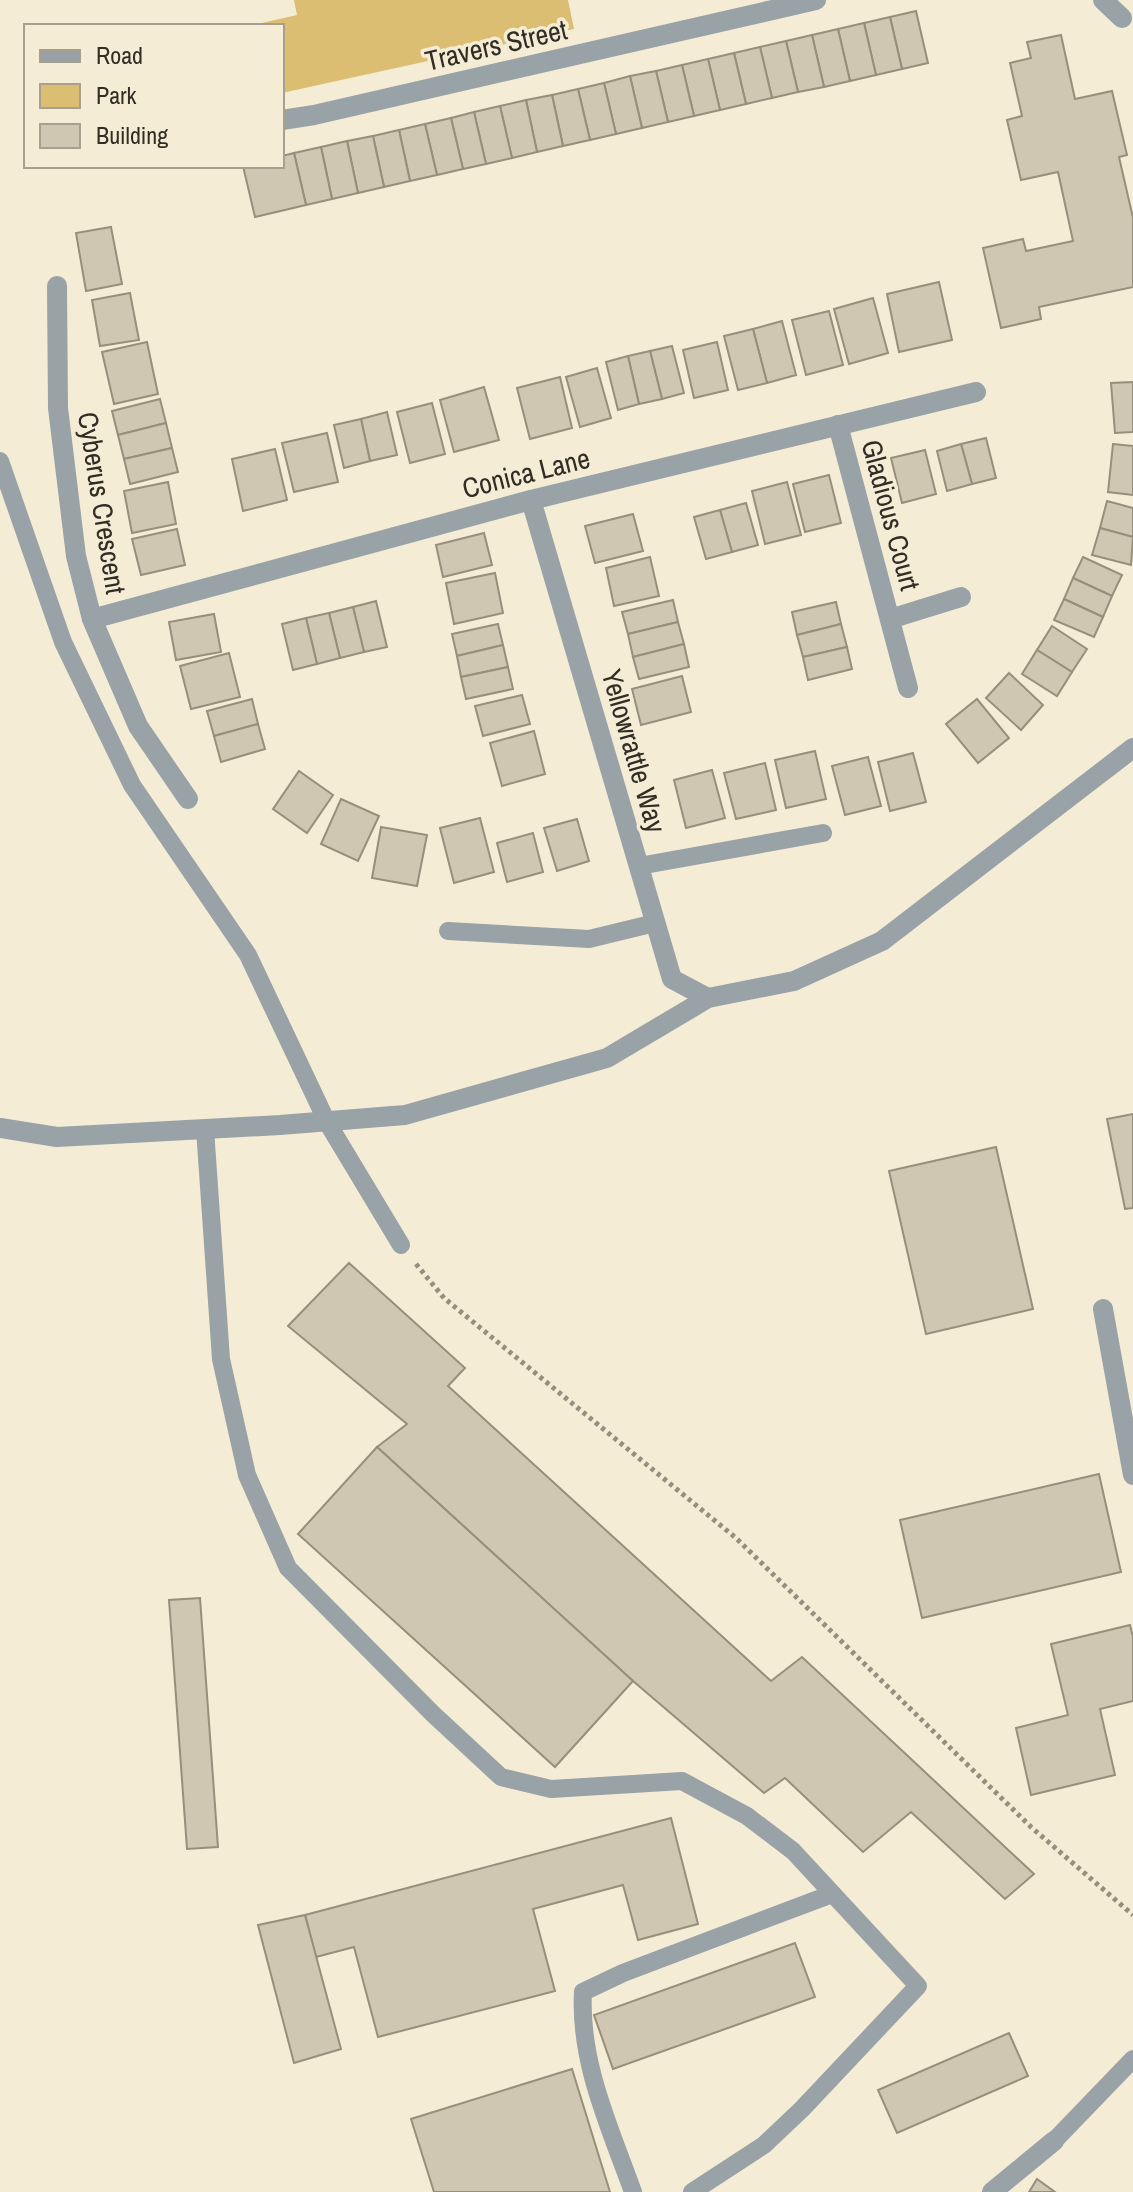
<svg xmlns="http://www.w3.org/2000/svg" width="1133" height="2192" viewBox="0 0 1133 2192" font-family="'Archivo Narrow',sans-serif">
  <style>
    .green { fill: #dbbe72 }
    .building { fill: #cfc7b2; stroke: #978f7b; stroke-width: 2 }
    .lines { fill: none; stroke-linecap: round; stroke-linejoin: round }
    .path { stroke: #968f80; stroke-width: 5; stroke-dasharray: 4 4; stroke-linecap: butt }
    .service { stroke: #98a2a7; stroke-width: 18 }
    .minor { stroke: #98a2a7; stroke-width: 20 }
    .labels { text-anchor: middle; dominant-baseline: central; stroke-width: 7; stroke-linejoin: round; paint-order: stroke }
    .street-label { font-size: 28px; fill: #312d25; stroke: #f5ecd6 }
  </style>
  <rect width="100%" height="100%" fill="#f5ecd6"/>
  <!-- green -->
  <path class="green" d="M294,0H568L574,29L282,93V26H248L297,15Z"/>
  <!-- building -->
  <g class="building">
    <path d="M916,11L928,63L902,69L890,17Z"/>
    <path d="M890,17L902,69L876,75L864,23Z"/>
    <path d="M864,23L876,75L850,81L838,29Z"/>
    <path d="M838,29L850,81L824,87L812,35Z"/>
    <path d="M812,35L824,87L798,92L786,41Z"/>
    <path d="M1061,35L1075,99L1112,91L1127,155L1119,157L1133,218V287L1039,307L1041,319L1001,328L983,248L1023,239L1026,251L1073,241L1058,172L1021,180L1007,120L1022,116L1010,63L1031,58L1027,42Z"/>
    <path d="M786,41L798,92L772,98L760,47Z"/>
    <path d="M760,47L772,98L746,104L734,53Z"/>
    <path d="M734,53L746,104L720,110L708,59Z"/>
    <path d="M708,59L720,110L694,116L682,65Z"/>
    <path d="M682,65L694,116L668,122L656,71Z"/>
    <path d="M656,71L668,122L642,128L630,76Z"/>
    <path d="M630,76L642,128L616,134L604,83Z"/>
    <path d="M604,83L616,134L590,140L578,89Z"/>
    <path d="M578,89L590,140L563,146L552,95Z"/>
    <path d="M552,95L563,146L537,152L526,100Z"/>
    <path d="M526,100L537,152L512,158L500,106Z"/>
    <path d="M500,106L512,158L486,164L474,112Z"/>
    <path d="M474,112L486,164L463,169L451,118Z"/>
    <path d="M451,118L463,169L437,175L425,124Z"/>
    <path d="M425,124L437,175L410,181L399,130Z"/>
    <path d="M399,130L410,181L384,187L373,136Z"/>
    <path d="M373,136L384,187L358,193L347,141Z"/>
    <path d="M347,141L358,193L332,199L321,147Z"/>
    <path d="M321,147L332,199L306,205L294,153Z"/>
    <path d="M294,153L306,205L255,217L243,166H282V156Z"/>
    <path d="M111,227L122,284L86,291L76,233Z"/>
    <path d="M939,282L952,340L899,352L887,294Z"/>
    <path d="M130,293L139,340L100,346L92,300Z"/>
    <path d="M873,298L888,353L849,364L834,309Z"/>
    <path d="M829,311L843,365L806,375L792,320Z"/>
    <path d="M782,321L796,375L767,383L753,329Z"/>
    <path d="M753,329L767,383L738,390L724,336Z"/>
    <path d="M147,342L158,394L114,404L102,352Z"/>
    <path d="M717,342L728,390L694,398L683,350Z"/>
    <path d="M672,346L684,393L662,399L650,351Z"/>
    <path d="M650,351L662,399L639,404L628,356Z"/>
    <path d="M628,356L639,404L618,410L606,362Z"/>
    <path d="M597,368L611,418L580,427L566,377Z"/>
    <path d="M560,377L572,428L530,439L517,388Z"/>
    <path d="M1133,382V432L1115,433L1111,383Z"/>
    <path d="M484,387L499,440L454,452L440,400Z"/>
    <path d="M160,399L166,423L118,435L112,411Z"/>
    <path d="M432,403L445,454L410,463L397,412Z"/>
    <path d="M387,412L397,455L370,461L361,419Z"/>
    <path d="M361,419L370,461L344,468L334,425Z"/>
    <path d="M166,423L172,448L124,459L118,435Z"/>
    <path d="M327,433L338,482L294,492L282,443Z"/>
    <path d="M986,438L996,478L972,484L961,444Z"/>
    <path d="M961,444L972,484L947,491L937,451Z"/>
    <path d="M1113,444L1133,446V495L1108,492Z"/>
    <path d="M172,448L178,472L130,484L124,459Z"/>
    <path d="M275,449L287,500L243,511L232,459Z"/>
    <path d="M925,450L936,494L902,503L891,458Z"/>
    <path d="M829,475L841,523L805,532L793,484Z"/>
    <path d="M168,482L176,524L132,533L124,491Z"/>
    <path d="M787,482L801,535L765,544L752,491Z"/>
    <path d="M1107,501L1133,508V537L1100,528Z"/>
    <path d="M746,503L758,545L732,552L720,510Z"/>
    <path d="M720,510L732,552L706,559L694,517Z"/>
    <path d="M633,514L643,551L595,563L585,526Z"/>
    <path d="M1100,528L1133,537L1131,565L1092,555Z"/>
    <path d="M177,529L185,565L141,575L132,539Z"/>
    <path d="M484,533L492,565L443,577L436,545Z"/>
    <path d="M650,557L659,596L614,606L606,568Z"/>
    <path d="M1083,557L1122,575L1112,596L1073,578Z"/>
    <path d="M495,573L503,613L454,624L446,583Z"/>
    <path d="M1073,578L1112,596L1103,617L1064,599Z"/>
    <path d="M1064,599L1103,617L1094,637L1054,620Z"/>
    <path d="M673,600L678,622L628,634L622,612Z"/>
    <path d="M376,601L387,647L364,652L353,607Z"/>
    <path d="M836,602L841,624L797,635L792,612Z"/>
    <path d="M353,607L364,652L340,658L329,613Z"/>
    <path d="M329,613L340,658L317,664L306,618Z"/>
    <path d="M214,614L221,652L176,660L169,622Z"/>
    <path d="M306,618L317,664L293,670L282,624Z"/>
    <path d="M678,622L684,644L633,657L628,634Z"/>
    <path d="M498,624L503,645L457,656L452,634Z"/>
    <path d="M841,624L847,647L803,657L797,635Z"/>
    <path d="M1052,626L1087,649L1072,672L1037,650Z"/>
    <path d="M684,644L689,667L639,679L633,657Z"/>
    <path d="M503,645L508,667L461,677L457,656Z"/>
    <path d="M847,647L852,669L808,680L803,657Z"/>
    <path d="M1037,650L1072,672L1057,696L1022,674Z"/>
    <path d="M229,653L240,697L191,709L180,666Z"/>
    <path d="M508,667L513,689L466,699L461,677Z"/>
    <path d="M1009,673L1043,705L1021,730L986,698Z"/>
    <path d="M682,676L691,712L641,725L632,689Z"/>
    <path d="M522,695L530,724L483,736L475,706Z"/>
    <path d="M252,699L258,724L214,736L207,711Z"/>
    <path d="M977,699L1009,738L978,763L946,724Z"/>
    <path d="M258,724L265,749L221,762L214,736Z"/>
    <path d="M534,731L545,774L502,786L490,743Z"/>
    <path d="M815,751L826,799L786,808L775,760Z"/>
    <path d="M913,753L926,802L890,811L878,762Z"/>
    <path d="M868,757L881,806L845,815L832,766Z"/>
    <path d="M765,763L776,810L736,819L724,773Z"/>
    <path d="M712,770L725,818L686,828L674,780Z"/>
    <path d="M299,771L333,795L307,833L273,809Z"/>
    <path d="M341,799L379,816L358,861L321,844Z"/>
    <path d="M480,818L494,872L454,883L440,828Z"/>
    <path d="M577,819L589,861L557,871L544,828Z"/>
    <path d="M381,827L427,835L417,886L372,878Z"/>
    <path d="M533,833L543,872L507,882L497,843Z"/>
    <path d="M1133,1114V1208L1125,1209L1107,1119Z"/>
    <path d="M996,1147L1033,1309L926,1334L889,1171Z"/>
    <path d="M349,1263L465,1368L448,1386L771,1681L802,1657L1034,1874L1005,1899L911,1812L863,1852L785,1778L764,1793L633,1681L377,1447L407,1424L288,1326Z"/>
    <path d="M377,1447L633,1681L555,1767L298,1534Z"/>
    <path d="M1099,1474L1121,1572L922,1618L900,1520Z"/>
    <path d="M200,1598L218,1847L187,1849L169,1600Z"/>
    <path d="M1130,1625L1133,1637V1701L1100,1709L1115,1775L1031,1795L1016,1728L1068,1715L1051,1644Z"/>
    <path d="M671,1818L698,1924L638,1940L623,1885L533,1909L555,1991L378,2037L354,1947L316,1957L305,1915Z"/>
    <path d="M305,1915L341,2049L294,2063L258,1925Z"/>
    <path d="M795,1943L815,1997L613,2069L594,2015Z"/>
    <path d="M1009,2033L1028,2076L897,2133L878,2090Z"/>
    <path d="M572,2069L610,2192H434L411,2119Z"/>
    <path d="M1037,2179L1055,2192H1029Z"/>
  </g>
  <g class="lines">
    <!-- path -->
    <path class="path" d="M416,1264L444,1298L736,1538L1031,1827L1133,1915"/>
    <!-- service -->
    <g class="service">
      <path d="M0,461L63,642L132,785L248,955L327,1122L401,1245"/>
      <path d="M639,866L823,833"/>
      <path d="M448,931L589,939L655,923"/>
      <path d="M205,1129L221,1359L247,1475L288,1568L433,1714L501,1777L551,1789L682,1781L747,1816L793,1851L918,1986L802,2109L764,2145L692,2192"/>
      <path d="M1054,2141L1133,2059"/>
      <path d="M633,2192C610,2128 579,2062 583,1992L623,1973L832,1894"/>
    </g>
    <!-- minor -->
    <g class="minor">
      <path d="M1103,0L1122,18"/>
      <path d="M282,120L314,115L816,0"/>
      <path d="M57,286L58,408L76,556L92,619L138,726L188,799"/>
      <path d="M838,425L908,688"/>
      <path d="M531,500L672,979L708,998"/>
      <path d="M92,619L531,500L976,392"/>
      <path d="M890,619L961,597"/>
      <path d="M0,1128L57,1137L280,1125L405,1115L607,1058L708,998L794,981L882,941L1133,748"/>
      <path d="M1103,1309L1133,1475"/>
      <path d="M992,2192L1054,2141"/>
    </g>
  </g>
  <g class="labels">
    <!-- street labels -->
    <g class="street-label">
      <text transform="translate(496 45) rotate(-13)">Travers Street</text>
      <text transform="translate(526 473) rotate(-14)">Conica Lane</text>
      <text transform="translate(102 503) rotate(81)">Cyberus Crescent</text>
      <text transform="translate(891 515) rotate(75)">Gladious Court</text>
      <text transform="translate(634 751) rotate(74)">Yellowrattle Way</text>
    </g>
  </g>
  <!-- legend -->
  <rect x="24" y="24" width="260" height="144" fill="#f5ecd6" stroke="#a7a08f" stroke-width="2"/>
  <rect x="40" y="50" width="40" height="12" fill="#98a2a7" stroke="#a7a08f" stroke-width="2"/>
  <text x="96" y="64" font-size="24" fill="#312d25">Road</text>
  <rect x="40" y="84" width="40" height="24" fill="#dbbe72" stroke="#a7a08f" stroke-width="2"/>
  <text x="96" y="104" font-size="24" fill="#312d25">Park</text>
  <rect x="40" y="124" width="40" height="24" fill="#cfc7b2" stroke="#a7a08f" stroke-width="2"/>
  <text x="96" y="144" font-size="24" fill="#312d25">Building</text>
</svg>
